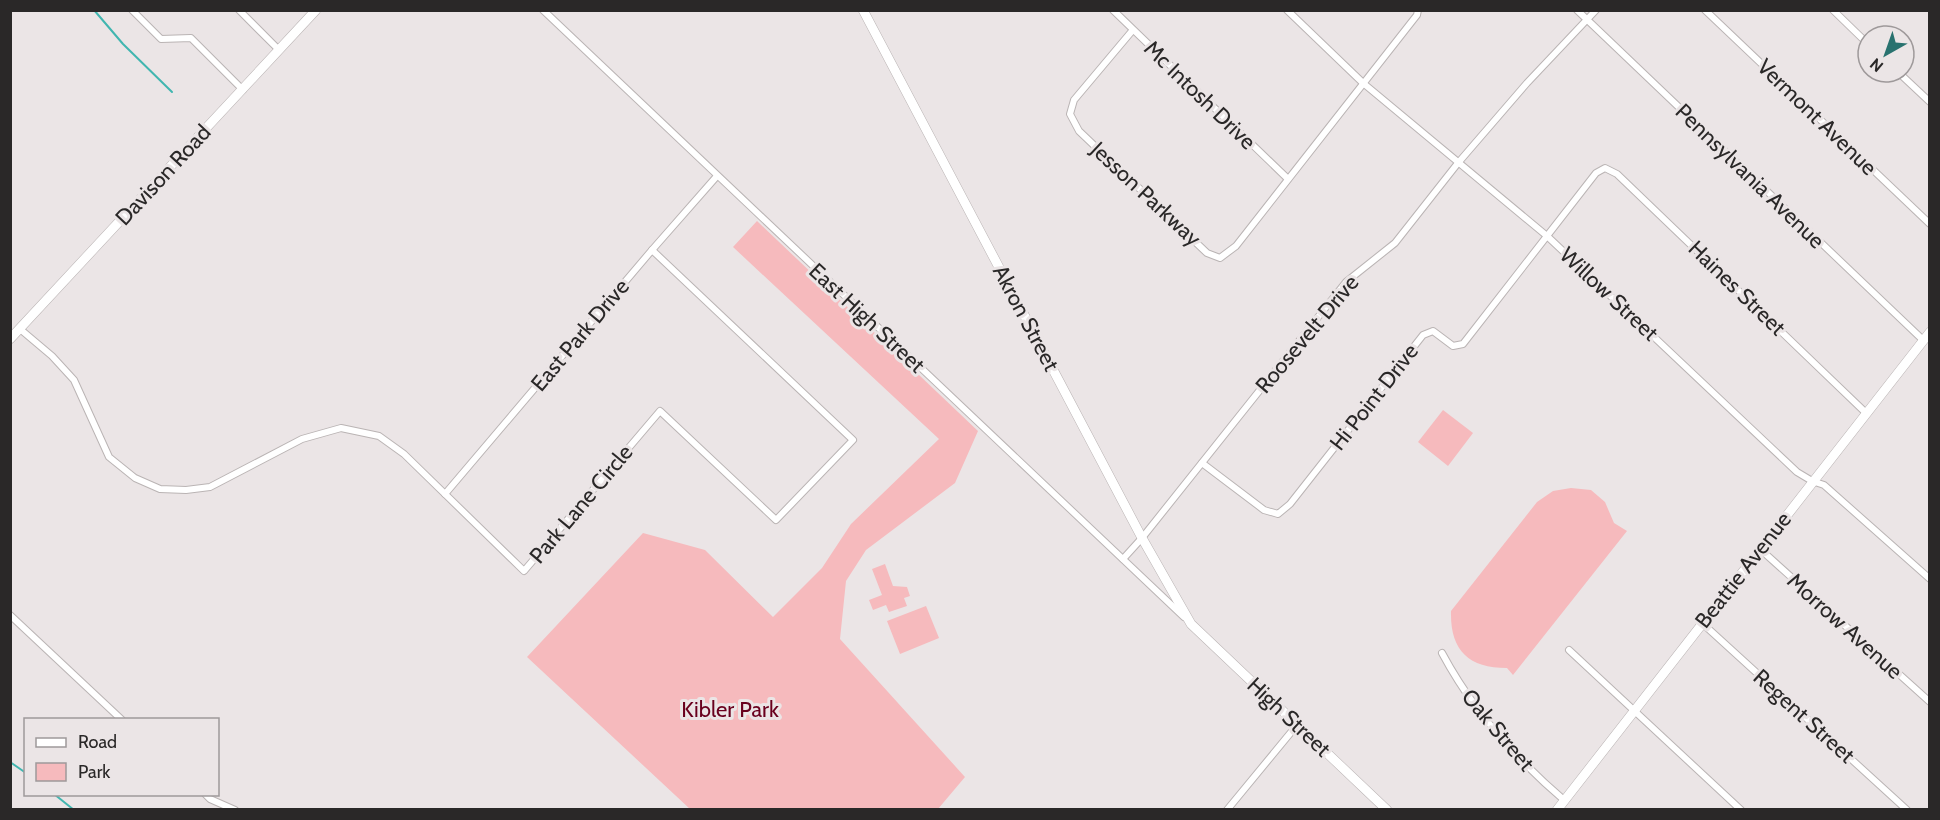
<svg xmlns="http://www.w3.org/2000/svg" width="1940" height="820" viewBox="0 0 1940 820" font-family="Cabin,sans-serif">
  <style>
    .green { fill: #f6babd }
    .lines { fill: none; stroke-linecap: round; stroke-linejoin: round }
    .stream { stroke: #41b6b0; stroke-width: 2 }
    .street-casing { stroke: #bab4b4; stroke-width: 8 }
    .secondary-casing { stroke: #bab4b4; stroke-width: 10 }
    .street { stroke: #fff; stroke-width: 6 }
    .secondary { stroke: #fff; stroke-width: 9 }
    .labels { text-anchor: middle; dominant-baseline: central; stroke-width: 6; stroke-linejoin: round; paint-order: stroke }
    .street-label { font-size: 22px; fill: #2a2828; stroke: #ebe5e6 }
    .park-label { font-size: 22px; fill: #69001e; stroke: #ebe5e6 }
  </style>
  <rect width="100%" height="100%" fill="#ebe5e6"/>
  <!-- green -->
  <g class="green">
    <path d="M757,221L978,431L955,483L866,550L846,581L840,639L965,777L938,809H690L527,657L643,533L705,550L773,617L822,568L851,524L939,439L733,247Z"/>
    <path d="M1443,410L1473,433L1448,466L1418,442Z"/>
    <path d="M1571,488L1591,490L1605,502L1614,523L1627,531L1513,675L1507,668C1468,668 1450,650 1451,611L1537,502L1553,491Z"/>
    <path d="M885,564L893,586L907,587L910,596L904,598L907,606L889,612L886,605L873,610L869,600L882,595L872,569Z"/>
    <path d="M926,606L939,638L900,654L887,621Z"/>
  </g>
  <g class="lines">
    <!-- stream -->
    <g class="stream">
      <path d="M94,10L123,44L172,92"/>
      <path d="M10,762L26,773"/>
      <path d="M54,794L74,810"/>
    </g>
    <defs>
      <g id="street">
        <path d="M132,10L161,39L191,38L243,90"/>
        <path d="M239,10L279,50"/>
        <path d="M543,10L1184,617"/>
        <path d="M1113,10L1288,179"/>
        <path d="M1287,10L1363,83L1547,236L1797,472L1812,481L1824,485L1930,579"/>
        <path d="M1577,10L1923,340"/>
        <path d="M1705,10L1930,224"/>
        <path d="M1833,10L1868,44"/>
        <path d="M1132,31L1074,100L1070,114L1079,131L1207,253L1220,258L1236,246L1417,15L1418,10"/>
        <path d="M1898,72L1930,102"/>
        <path d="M20,329L52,356L74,380L109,457L135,478L160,489L186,490L210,487L302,439L341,428L379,436L404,454L524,571L660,411L776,520L853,440L652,250"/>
        <path d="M1202,463L1264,510L1278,514L1290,504L1423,335L1433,331L1453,346L1463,344L1596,173L1605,168L1617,174L1865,412"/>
        <path d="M445,494L652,250L717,176"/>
        <path d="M1760,549L1930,702"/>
        <path d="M1123,559L1142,538L1346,282L1395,243L1458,163L1527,83L1596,10"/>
        <path d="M10,615L122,720"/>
        <path d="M1702,623L1907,810"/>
        <path d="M1569,650L1741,810"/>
        <path d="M1442,653C1472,709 1516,759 1564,800"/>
        <path d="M205,794L210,799L235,810"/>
        <path d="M1227,810L1297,725"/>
      </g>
      <g id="secondary">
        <path d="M863,10L1142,538L1191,624L1387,810"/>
        <path d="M10,339L316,10"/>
        <path d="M1557,810L1930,332"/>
      </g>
    </defs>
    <!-- street casing -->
    <use href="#street" class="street-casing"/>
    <!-- secondary casing -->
    <use href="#secondary" class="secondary-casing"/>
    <!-- street -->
    <use href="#street" class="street"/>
    <!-- secondary -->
    <use href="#secondary" class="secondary"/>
  </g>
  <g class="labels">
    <!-- street labels -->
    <g class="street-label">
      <text transform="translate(1200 95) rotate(44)">Mc Intosh Drive</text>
      <text transform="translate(1817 117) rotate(44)">Vermont Avenue</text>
      <text transform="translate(163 175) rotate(-47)">Davison Road</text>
      <text transform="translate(1750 176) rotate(44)">Pennsylvania Avenue</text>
      <text transform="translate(1146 194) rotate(43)">Jesson Parkway</text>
      <text transform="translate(1737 288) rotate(44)">Haines Street</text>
      <text transform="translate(1609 294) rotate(43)">Willow Street</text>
      <text transform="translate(867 318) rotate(43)">East High Street</text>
      <text transform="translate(1026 318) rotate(62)">Akron Street</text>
      <text transform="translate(1307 334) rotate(-50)">Roosevelt Drive</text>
      <text transform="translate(580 335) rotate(-50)">East Park Drive</text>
      <text transform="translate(1374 397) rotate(-52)">Hi Point Drive</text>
      <text transform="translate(581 504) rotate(-50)">Park Lane Circle</text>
      <text transform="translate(1743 570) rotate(-52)">Beattie Avenue</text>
      <text transform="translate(1845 626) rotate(42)">Morrow Avenue</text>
      <text transform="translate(1804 716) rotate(42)">Regent Street</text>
      <text transform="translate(1289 717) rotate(43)">High Street</text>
      <text transform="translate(1498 730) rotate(50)">Oak Street</text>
    </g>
    <!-- park labels -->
    <g class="park-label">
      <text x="730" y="709">Kibler Park</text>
    </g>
  </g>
  <!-- border -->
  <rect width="1940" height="820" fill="none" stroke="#2a2828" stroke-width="24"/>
  <!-- legend -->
  <rect x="24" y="718" width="195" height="78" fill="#ebe5e6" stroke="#9e999a" stroke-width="1.5"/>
  <rect x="36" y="738" width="30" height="9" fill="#ffffff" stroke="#9e999a" stroke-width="1.5"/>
  <text x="78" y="748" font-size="18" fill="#2a2828">Road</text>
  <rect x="36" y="763" width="30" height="18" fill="#f6babd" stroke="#9e999a" stroke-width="1.5"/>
  <text x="78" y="778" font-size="18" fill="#2a2828">Park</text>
  <!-- north arrow -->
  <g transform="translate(1886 54) rotate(220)"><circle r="28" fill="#ebe5e6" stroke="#9e999a" stroke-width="1.5"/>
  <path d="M0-4.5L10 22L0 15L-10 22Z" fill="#29726f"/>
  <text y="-9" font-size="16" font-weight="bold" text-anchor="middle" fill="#2a2828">N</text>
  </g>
</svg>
